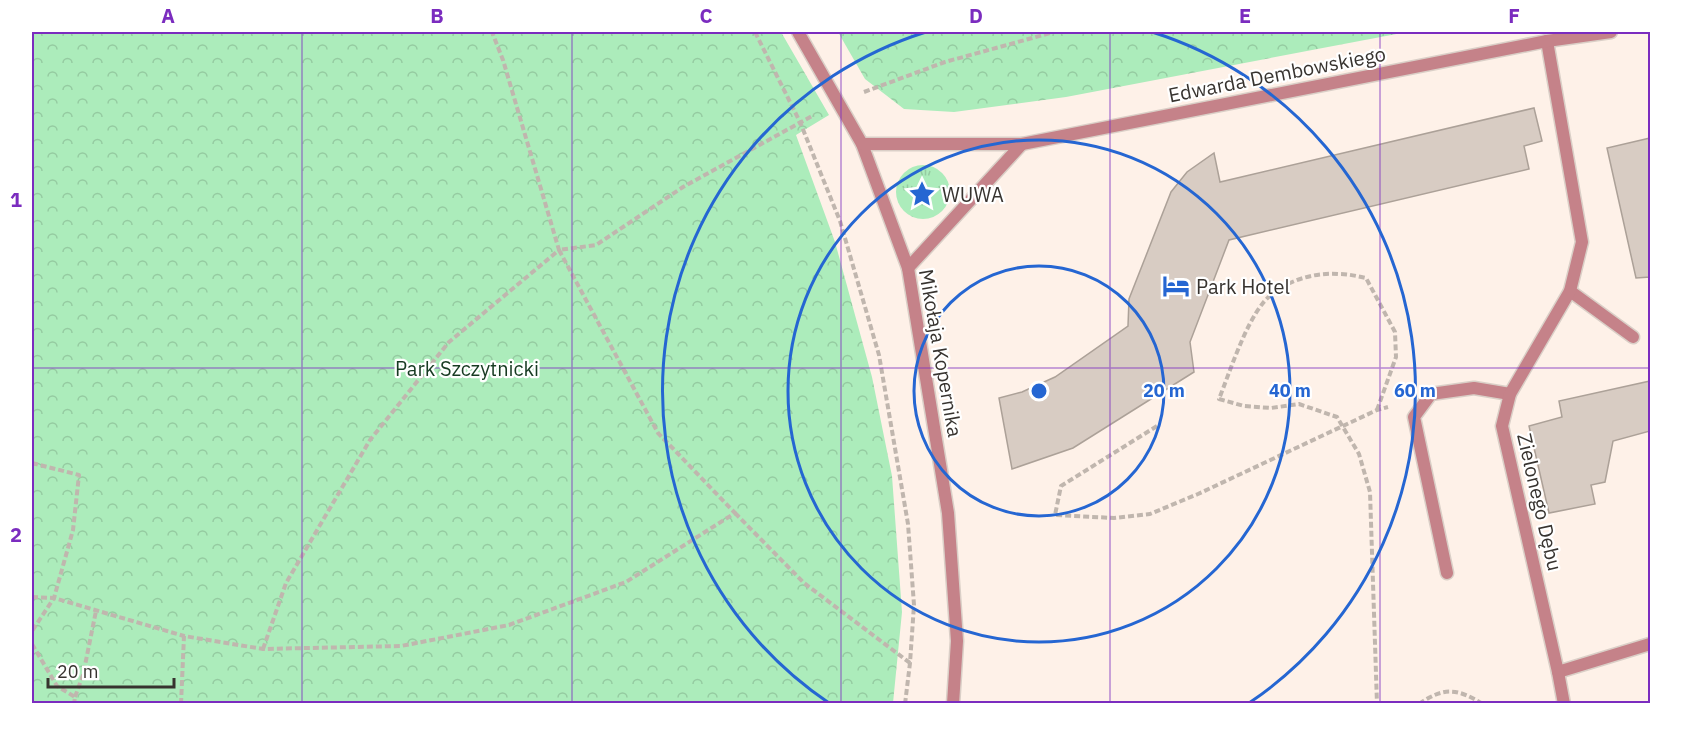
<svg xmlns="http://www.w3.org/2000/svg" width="1682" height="735" viewBox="0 0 1682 735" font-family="'IBM Plex Sans',sans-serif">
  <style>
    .grass { fill: url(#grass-tufts) }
    .park { fill: url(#park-crowns) }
    .building { fill: #d8ccc3; stroke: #aca198; stroke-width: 1.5 }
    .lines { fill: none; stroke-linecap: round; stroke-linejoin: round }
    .service-casing { stroke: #dacfc7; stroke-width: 15 }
    .minor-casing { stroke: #dacfc7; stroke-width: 15 }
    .path { stroke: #c0b6ae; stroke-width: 4; stroke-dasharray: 6 3; stroke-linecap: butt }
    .service { stroke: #c58289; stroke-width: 12 }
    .minor { stroke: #c58289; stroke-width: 12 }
    .grid { fill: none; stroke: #7b2cbf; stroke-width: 1.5; stroke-opacity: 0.55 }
    .ring { fill: none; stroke: #2566d2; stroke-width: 3 }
    .labels { text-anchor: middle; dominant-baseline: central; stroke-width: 4.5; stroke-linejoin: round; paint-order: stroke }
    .street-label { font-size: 20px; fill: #37332f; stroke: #fff }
    .poi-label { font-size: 20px; fill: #37332f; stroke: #fff; text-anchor: start }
    .park-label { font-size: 20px; fill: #173b22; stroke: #fff }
    .centre { fill: #2566d2; stroke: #fff; stroke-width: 3 }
    .ring-label { font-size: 18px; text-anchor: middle; font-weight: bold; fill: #2566d2; stroke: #fff; stroke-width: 4.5; stroke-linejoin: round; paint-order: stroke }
    .neatline { fill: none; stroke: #7b2cbf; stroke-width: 2 }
    .grid-label { font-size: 20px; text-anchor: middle; font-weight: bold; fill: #7b2cbf }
  </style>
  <defs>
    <pattern id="grass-tufts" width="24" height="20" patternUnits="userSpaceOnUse" patternTransform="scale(1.5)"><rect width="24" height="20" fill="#acecbb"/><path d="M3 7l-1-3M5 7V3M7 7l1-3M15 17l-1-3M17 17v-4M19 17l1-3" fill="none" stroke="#95cba1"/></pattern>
    <pattern id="park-crowns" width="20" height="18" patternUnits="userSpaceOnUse" patternTransform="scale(1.5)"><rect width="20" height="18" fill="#acecbb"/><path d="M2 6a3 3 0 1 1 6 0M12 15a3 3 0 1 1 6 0" fill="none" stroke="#95cba1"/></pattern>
  </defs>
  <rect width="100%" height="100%" fill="#fef1e8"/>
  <!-- grass -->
  <circle class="grass" cx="923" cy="192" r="27"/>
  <!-- park -->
  <g class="park">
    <path d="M32,32H781L829,115L796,135L835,242L872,377L892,476L902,612L893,703H32Z"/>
    <path d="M838,32H1407L1066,97L954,112L904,109L865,79Z"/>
  </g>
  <!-- building -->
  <g class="building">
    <path d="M1534,108L1542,141L1524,146L1529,169L1229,240L1190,342L1194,372L1073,448L1012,469L999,398L1022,392L1055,377L1128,326L1129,299L1171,192L1187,172L1214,153L1220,182Z"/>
    <path d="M1650,138V277L1636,278L1607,148Z"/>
    <path d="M1650,381V431L1613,441L1605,482L1591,485L1595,504L1549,513L1529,426L1562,417L1559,401Z"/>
  </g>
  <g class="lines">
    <defs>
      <g id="service">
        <path d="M1570,291L1633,337"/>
        <path d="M1447,573L1414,417L1431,394L1474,388L1510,394"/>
        <path d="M1558,672L1650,644"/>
      </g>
      <g id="minor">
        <path d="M798,32L862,144L908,268L948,513L957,641L953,704"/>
        <path d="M1547,41L1582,242L1570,291L1510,394L1502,426L1558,672L1564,704"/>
        <path d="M862,144H1022L1547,41L1611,32"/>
        <path d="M908,268L1022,144"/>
      </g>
    </defs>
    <!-- service casing -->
    <use href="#service" class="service-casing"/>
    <!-- minor casing -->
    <use href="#minor" class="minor-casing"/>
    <!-- path -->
    <g class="path">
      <path d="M755,32L800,122L840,221L879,355L908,524L914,605L910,663L905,704"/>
      <path d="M864,92L945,62L1054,32"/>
      <path d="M1377,410L1396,357L1395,332L1366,278C1357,276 1348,274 1338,274C1313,272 1280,282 1263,303C1245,325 1230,371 1219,399L1244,406L1271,408L1299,404L1337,417L1359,454L1370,492L1377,704"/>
      <path d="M1157,426L1061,486L1055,515L1114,518L1150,514L1198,494L1377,410L1388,407"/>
      <path d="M32,463L79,475L73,530L54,598L32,631"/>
      <path d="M735,513L804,583L910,663"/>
      <path d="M32,597L54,598L184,636"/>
      <path d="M32,644L57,686L75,697L74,704"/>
      <path d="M263,649L286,583L370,440L449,342L559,250L503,60L492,32"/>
      <path d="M75,697L83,675L96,611"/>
      <path d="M181,704L184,636L263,649L401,646L509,625L626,582L735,513L658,433L559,250L596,245L683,187L814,115"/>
      <path d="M1419,704C1445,686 1458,689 1483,704"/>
    </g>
    <!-- service -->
    <use href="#service" class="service"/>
    <!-- minor -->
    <use href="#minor" class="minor"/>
  </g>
  <!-- grid -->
  <path class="grid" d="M302,32V704M572,32V704M841,32V704M1110,32V704M1380,32V704M32,368H1650"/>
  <!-- distance rings -->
  <g class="ring">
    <circle cx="1039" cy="391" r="125"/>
    <circle cx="1039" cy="391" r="251"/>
    <path d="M829 703A376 376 0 0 1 926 32M1152 32A376 376 0 0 1 1249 703"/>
  </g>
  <!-- icons -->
  <defs>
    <symbol id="sight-bare" viewBox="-9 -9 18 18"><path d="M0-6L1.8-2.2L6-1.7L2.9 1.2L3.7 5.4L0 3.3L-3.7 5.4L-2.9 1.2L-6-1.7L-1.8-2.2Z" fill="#2566d2" stroke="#fff" stroke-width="2.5" paint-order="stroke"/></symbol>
    <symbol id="hotel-bare" viewBox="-9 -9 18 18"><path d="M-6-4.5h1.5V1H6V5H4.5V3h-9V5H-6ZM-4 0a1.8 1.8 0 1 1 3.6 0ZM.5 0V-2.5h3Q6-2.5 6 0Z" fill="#2566d2" stroke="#fff" stroke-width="2.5" paint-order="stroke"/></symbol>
  </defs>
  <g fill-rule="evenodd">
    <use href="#sight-bare" x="903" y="175" width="38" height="38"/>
    <use href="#hotel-bare" x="1157" y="267" width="38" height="38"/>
  </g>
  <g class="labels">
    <!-- street labels -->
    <g class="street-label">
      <text transform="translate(1277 74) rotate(-11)">Edwarda Dembowskiego</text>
      <text transform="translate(941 353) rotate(80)">Mikołaja Kopernika</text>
      <text transform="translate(1540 502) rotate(77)">Zielonego Dębu</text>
    </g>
    <!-- poi labels -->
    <g class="poi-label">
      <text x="942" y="194">WUWA</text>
      <text x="1196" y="286">Park Hotel</text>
    </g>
    <!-- park labels -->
    <g class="park-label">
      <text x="467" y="368">Park Szczytnicki</text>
    </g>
  </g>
  <circle cx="1039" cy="391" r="9" class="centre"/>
  <g class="ring-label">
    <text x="1164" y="397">20 m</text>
    <text x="1290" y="397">40 m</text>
    <text x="1415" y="397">60 m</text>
  </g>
  <!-- border -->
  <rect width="1682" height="735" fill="none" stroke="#ffffff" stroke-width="66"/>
  <!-- scale -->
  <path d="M48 678v9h126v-9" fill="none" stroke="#37332f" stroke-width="3"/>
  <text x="57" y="678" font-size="18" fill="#37332f" stroke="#ffffff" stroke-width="4.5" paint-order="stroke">20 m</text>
  <rect x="33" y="33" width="1616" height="669" class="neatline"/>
  <g class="grid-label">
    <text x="168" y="23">A</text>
    <text x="437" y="23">B</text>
    <text x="706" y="23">C</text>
    <text x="976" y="23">D</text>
    <text x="1245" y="23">E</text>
    <text x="1514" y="23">F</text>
    <text x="16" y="207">1</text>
    <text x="16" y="542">2</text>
  </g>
</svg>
